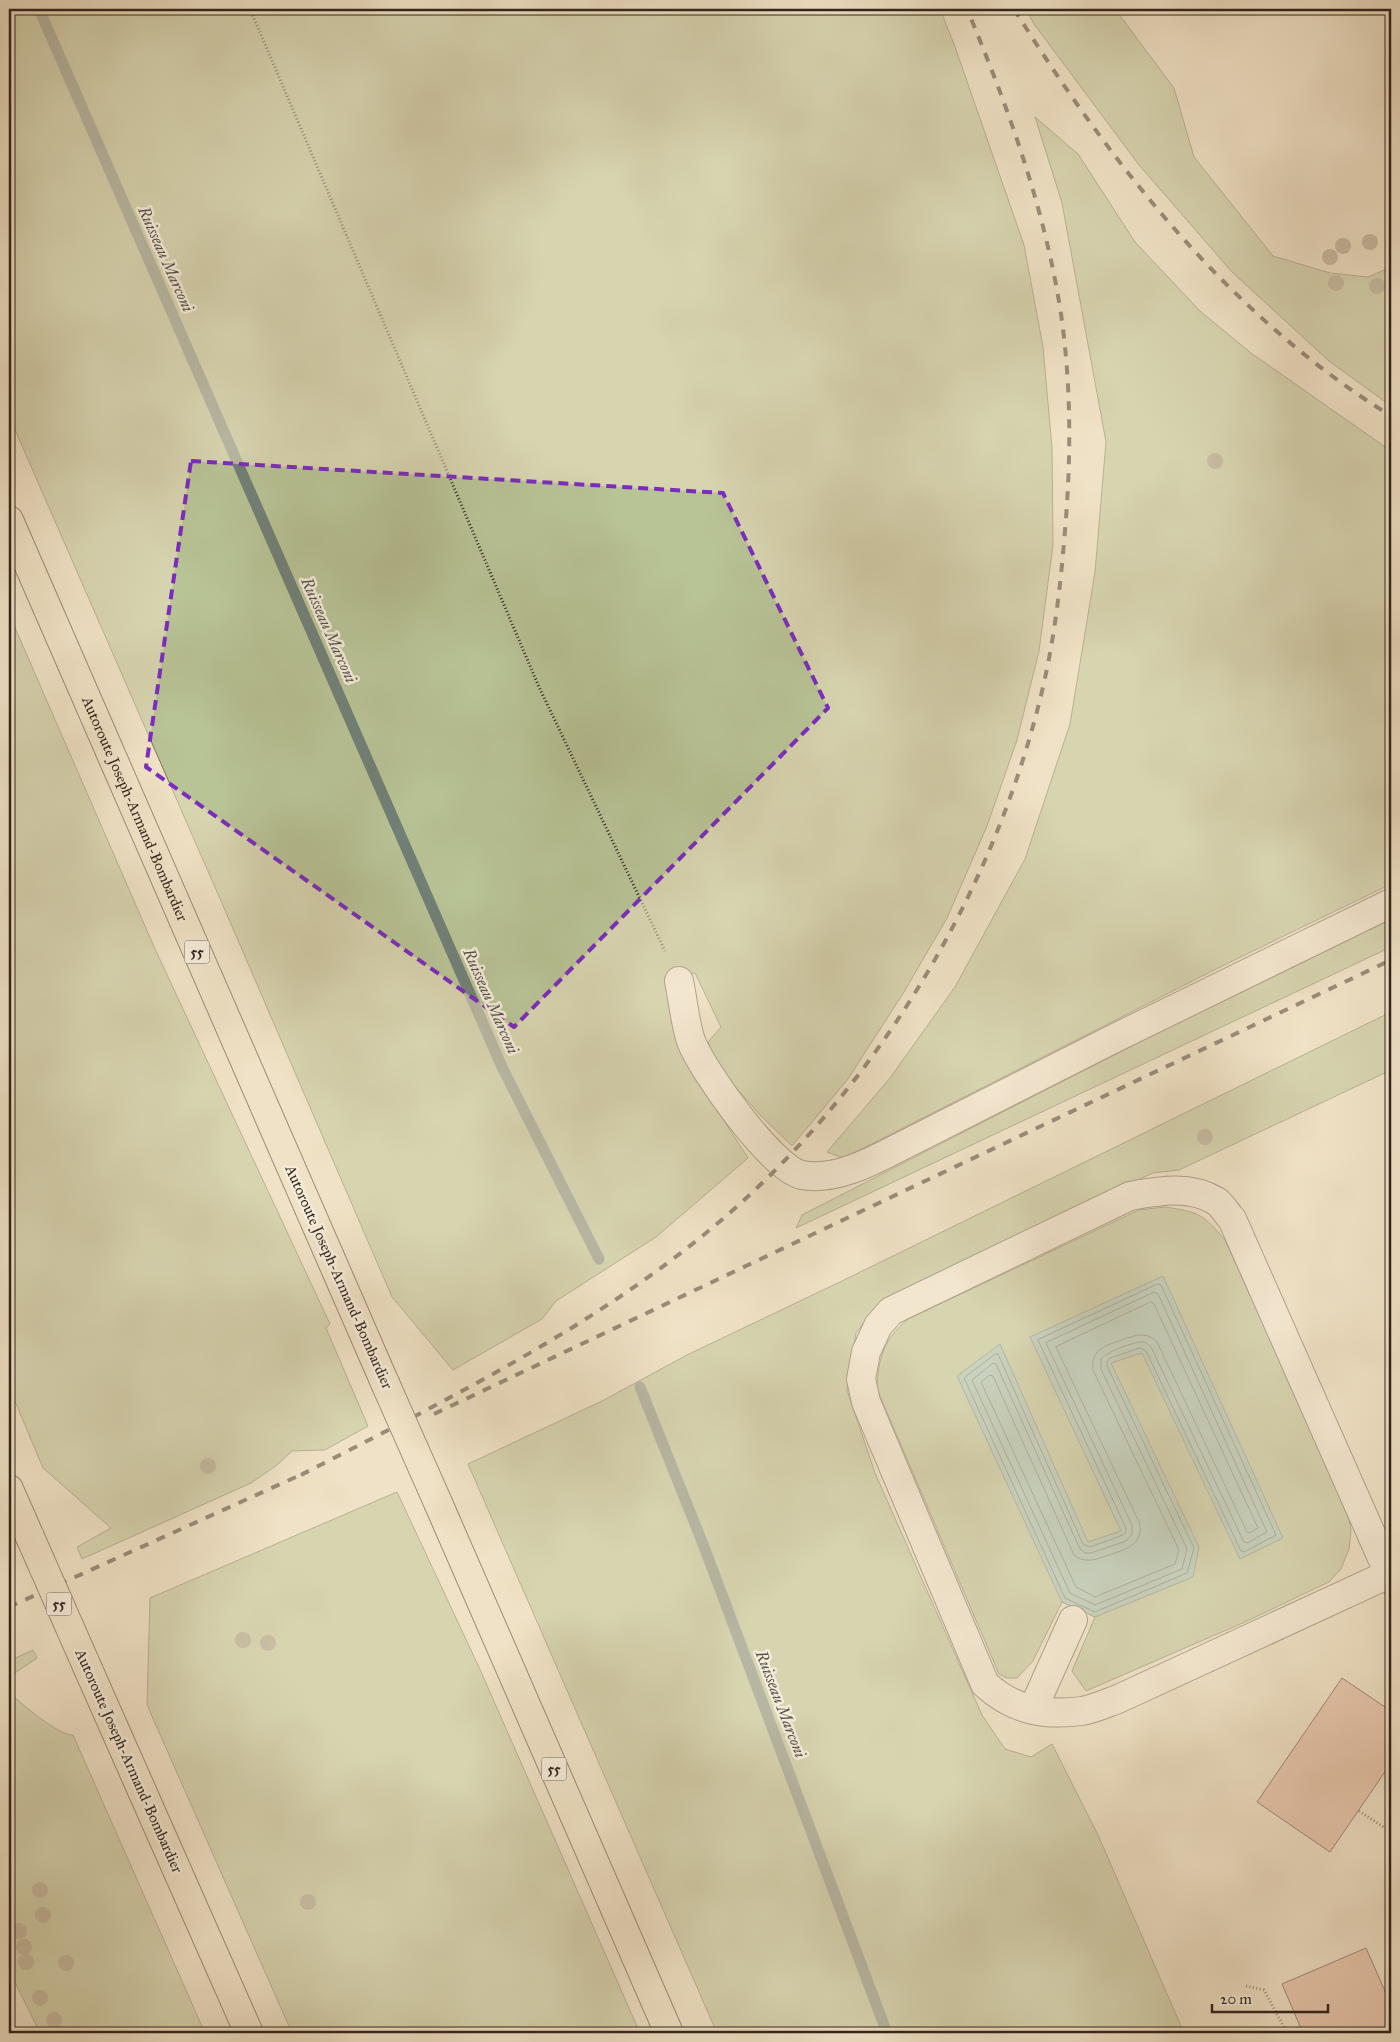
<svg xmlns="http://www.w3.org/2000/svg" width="1400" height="2042" viewBox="0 0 1400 2042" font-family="'IM FELL Great Primer',serif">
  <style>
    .green { fill: #b8c396; stroke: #76745a }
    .water { fill: #9abeb3; stroke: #718077 }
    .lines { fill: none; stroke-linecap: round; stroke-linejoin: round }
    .shore { stroke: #667168; stroke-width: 1 }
    .stream { stroke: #718077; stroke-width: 11 }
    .building { fill: #e2ad95; stroke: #33241e }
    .minor-casing { stroke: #625448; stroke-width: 30 }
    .highway-casing { stroke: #33241e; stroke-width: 30 }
    .path { stroke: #33241e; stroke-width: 3; stroke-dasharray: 1 2.5; stroke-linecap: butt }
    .minor { stroke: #f5ecda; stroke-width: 28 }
    .highway { stroke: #f0e2c6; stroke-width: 28 }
    .rail { stroke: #33241e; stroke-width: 4; stroke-dasharray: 9 9; stroke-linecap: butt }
    .highway-bridge-casing { stroke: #33241e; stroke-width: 30; stroke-linecap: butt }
    .highway-bridge { stroke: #f0e2c6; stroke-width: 28 }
    .tree { fill: #9a907a }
    .marked { fill: none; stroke: #7b2cbf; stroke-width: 4; stroke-dasharray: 10 6; stroke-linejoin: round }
    .labels { text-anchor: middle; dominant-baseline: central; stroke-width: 5; stroke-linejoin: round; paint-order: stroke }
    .shield { fill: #f5ecda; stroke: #6d6056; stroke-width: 1 }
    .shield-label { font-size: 14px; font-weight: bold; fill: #33241e }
    .street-label { font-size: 15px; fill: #33241e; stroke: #f5ecda }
    .water-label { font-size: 16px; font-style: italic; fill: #52524b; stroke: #f5ecda }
  </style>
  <rect width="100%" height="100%" fill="#f0e2c6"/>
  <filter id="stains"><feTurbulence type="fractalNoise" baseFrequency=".004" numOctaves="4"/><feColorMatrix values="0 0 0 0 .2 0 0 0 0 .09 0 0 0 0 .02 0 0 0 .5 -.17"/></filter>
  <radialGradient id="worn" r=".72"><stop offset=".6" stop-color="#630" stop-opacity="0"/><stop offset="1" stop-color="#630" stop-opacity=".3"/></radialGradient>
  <!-- green -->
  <g class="green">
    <path d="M9,9H940L954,44L1024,245L1043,347L1052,448L1053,545L1039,651L1017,740L987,826L947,918L904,992L848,1079L792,1146L760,1115L717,1066L708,1042L721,1027L695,973L665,976L673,1025L696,1077L748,1158L656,1237L556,1301L542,1319L453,1370L392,1297L221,901L9,416Z"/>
    <path d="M1026,9H1115L1174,88L1194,157L1273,256L1330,273L1368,277L1391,267V406L1329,361L1232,272L1139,165L1034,24Z"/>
    <path d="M1035,117L1078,154L1135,242L1200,311L1251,353L1391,451V884L1216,969L844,1158L827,1152L890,1078L955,987L1025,859L1070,724L1095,572L1106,442L1062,203Z"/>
    <path d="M9,614L155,949L330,1324L326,1328L368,1426L325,1450L292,1451L277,1465L251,1483L82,1559L77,1547L111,1528L43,1468L9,1387Z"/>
    <path d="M1391,913V947L796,1228L802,1215Z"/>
    <path d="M1391,1012V1070L1179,1170L1153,1173L896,1293L876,1307L856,1333L847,1390L875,1473L982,1715L1005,1749L1031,1757L1052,1744L1098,1835L1184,2033H717L468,1464L602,1401L687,1355L844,1280Z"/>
    <path d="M1165,1207C1199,1212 1203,1214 1225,1240L1347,1509L1351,1530L1349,1549L1341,1569L1329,1582L1245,1622L1086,1691L1072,1671L1095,1617L1062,1602L1033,1661L1017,1678H1007L999,1674L877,1389C878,1358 884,1339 908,1319L1139,1210Z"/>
    <path d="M397,1492L478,1665L640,2033H292L147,1705L150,1598Z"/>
    <path d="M33,1650L37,1658L9,1677V1661Z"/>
    <path d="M9,1693C21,1703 59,1736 73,1735L205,2033H40L9,1970Z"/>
  </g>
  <!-- water -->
  <path class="water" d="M1163,1276L1283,1538L1240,1559L1142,1353L1111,1363L1199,1547L1193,1577L1095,1617L1062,1602L957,1376L1000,1344L1088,1542L1121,1531L1030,1337Z"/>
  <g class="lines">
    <!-- shore -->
    <g class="shore">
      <path d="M1158,1284L1161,1285L1276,1535L1244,1552L1241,1551L1146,1351L1140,1348L1110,1358L1107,1361V1366L1194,1548L1187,1573L1095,1612L1065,1598L964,1378L995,1354H998L1083,1544L1090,1547L1123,1535L1126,1532V1528L1038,1340Z"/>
      <path d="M1155,1292L1158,1294L1267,1532L1247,1543L1244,1542L1151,1347C1148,1344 1147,1343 1144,1342C1135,1341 1106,1352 1101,1359V1369L1187,1549L1182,1569L1095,1605L1070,1593L972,1380L993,1363L996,1364L1080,1549L1085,1553H1091L1126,1541L1132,1534V1525L1046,1343Z"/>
      <path d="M1151,1302L1154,1304L1258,1528L1250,1533L1247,1532L1157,1342C1145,1330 1133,1336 1119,1341C1104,1346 1090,1351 1093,1370L1179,1550L1175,1564L1095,1597L1076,1587L981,1382L990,1375L993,1376L1074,1555C1086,1565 1099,1558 1112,1554C1127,1549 1145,1543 1139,1522L1056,1347Z"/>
    </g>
    <!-- stream -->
    <g class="stream">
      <path d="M39,9L502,1067L599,1259"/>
      <path d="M640,1387L703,1544L887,2033"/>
    </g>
  </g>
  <!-- building -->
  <g class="building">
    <path d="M1342,1678L1391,1711V1763L1330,1852L1257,1802Z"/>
    <path d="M1366,1948L1391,2005V2033H1303L1282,1984Z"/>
  </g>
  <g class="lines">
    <defs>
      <g id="minor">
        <path d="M679,981C683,1000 685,1023 691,1041C702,1070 772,1169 802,1175C829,1180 858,1168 882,1156L1115,1038L1391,903"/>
        <path d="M1389,1574L1118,1699C1107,1703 1094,1709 1082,1711C1044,1716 1013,1710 985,1684L866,1402L861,1379L866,1352L878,1326L891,1311L1130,1196C1159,1191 1189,1185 1216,1201C1222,1205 1227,1214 1232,1219L1389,1574L1391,1580"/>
        <path d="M1033,1709L1073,1620"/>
      </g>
      <g id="highway">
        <path id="s1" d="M9,520L385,1383"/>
        <path d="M9,1489L30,1537"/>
        <path d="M439,1505L669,2033"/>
        <path d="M89,1671L249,2033"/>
      </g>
    </defs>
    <!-- minor casing -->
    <use href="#minor" class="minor-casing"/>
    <!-- highway casing -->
    <use href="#highway" class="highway-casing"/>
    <!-- path -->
    <g class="path">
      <path d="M250,9L539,687L665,951"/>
      <path d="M1389,1766L1391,1768"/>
      <path d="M1359,1811L1391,1832"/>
      <path d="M1246,1986L1264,1990L1287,2033"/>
    </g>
    <!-- minor -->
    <use href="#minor" class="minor"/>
    <!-- highway -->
    <use href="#highway" class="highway"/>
    <!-- rail -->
    <g class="rail">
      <path d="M1014,9C1113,167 1231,317 1391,416"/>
      <path d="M434,1414L1391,960"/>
      <path d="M301,1475C452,1397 616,1317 743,1201C889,1068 998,880 1043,687C1054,639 1060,591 1064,542C1071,466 1072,390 1061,314C1045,209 1008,107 967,9"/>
      <path d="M9,1607L307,1472"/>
    </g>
    <defs>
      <g id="highway-bridge">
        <path d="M385,1383L439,1505"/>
        <path d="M30,1537L89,1671"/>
      </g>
    </defs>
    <!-- highway-bridge casing -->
    <use href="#highway-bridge" class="highway-bridge-casing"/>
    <!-- highway-bridge -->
    <use href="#highway-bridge" class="highway-bridge"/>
  </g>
  <!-- trees -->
  <g class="tree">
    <circle cx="1370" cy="242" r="8"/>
    <circle cx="1343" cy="246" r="8"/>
    <circle cx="1330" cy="257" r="8"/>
    <circle cx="1336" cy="283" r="8"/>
    <circle cx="1377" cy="286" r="8"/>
    <circle cx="1215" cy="461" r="8"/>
    <circle cx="1205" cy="1137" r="8"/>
    <circle cx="208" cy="1466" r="8"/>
    <circle cx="243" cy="1640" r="8"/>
    <circle cx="268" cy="1643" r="8"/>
    <circle cx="40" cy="1890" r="8"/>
    <circle cx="308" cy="1902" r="8"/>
    <circle cx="43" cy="1915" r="8"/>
    <circle cx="19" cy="1931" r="8"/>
    <circle cx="24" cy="1947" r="8"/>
    <circle cx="26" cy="1962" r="8"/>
    <circle cx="66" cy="1963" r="8"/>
    <circle cx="40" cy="1998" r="8"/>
    <circle cx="54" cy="2020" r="8"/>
  </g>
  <!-- marked area -->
  <path d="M0 0H1400V2042H0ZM191,461L723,493L828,708L514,1027L146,767Z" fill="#f0e2c6" fill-opacity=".55" fill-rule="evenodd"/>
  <path class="marked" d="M191,461L723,493L828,708L514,1027L146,767Z"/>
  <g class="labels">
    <!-- shield labels -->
    <g class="shield">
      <rect x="184.5" y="940.5" width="25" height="23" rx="4"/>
      <rect x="46.5" y="1592.5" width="25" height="23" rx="4"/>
      <rect x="541.5" y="1757.5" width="25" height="23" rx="4"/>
    </g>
    <g class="shield-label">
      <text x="197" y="952">55</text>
      <text x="59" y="1604">55</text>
      <text x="554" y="1769">55</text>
    </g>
    <!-- street labels -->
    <g class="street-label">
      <text stroke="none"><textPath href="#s1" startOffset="315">Autoroute Joseph-Armand-Bombardier</textPath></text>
      <text transform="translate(339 1277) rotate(66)">Autoroute Joseph-Armand-Bombardier</text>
      <text transform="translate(129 1761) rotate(66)">Autoroute Joseph-Armand-Bombardier</text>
    </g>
    <!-- water labels -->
    <g class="water-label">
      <text transform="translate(166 259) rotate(66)">Ruisseau Marconi</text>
      <text transform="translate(329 630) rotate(66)">Ruisseau Marconi</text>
      <text transform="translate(491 1001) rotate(66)">Ruisseau Marconi</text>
      <text transform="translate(781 1704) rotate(69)">Ruisseau Marconi</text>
    </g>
  </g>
  <!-- margin -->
  <rect width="1400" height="2042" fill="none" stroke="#f0e2c6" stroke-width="30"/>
  <rect x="10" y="10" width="1380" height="2022" fill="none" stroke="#33241e" stroke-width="2.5"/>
  <rect x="15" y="15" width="1370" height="2012" fill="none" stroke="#33241e"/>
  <!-- scale -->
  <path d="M1212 2004v8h116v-8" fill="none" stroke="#33241e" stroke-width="2.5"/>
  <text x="1220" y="2004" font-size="15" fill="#33241e" stroke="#f5ecda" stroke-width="4" paint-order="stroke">20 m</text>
  <rect width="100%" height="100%" filter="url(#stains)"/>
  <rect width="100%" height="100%" fill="url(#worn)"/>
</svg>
